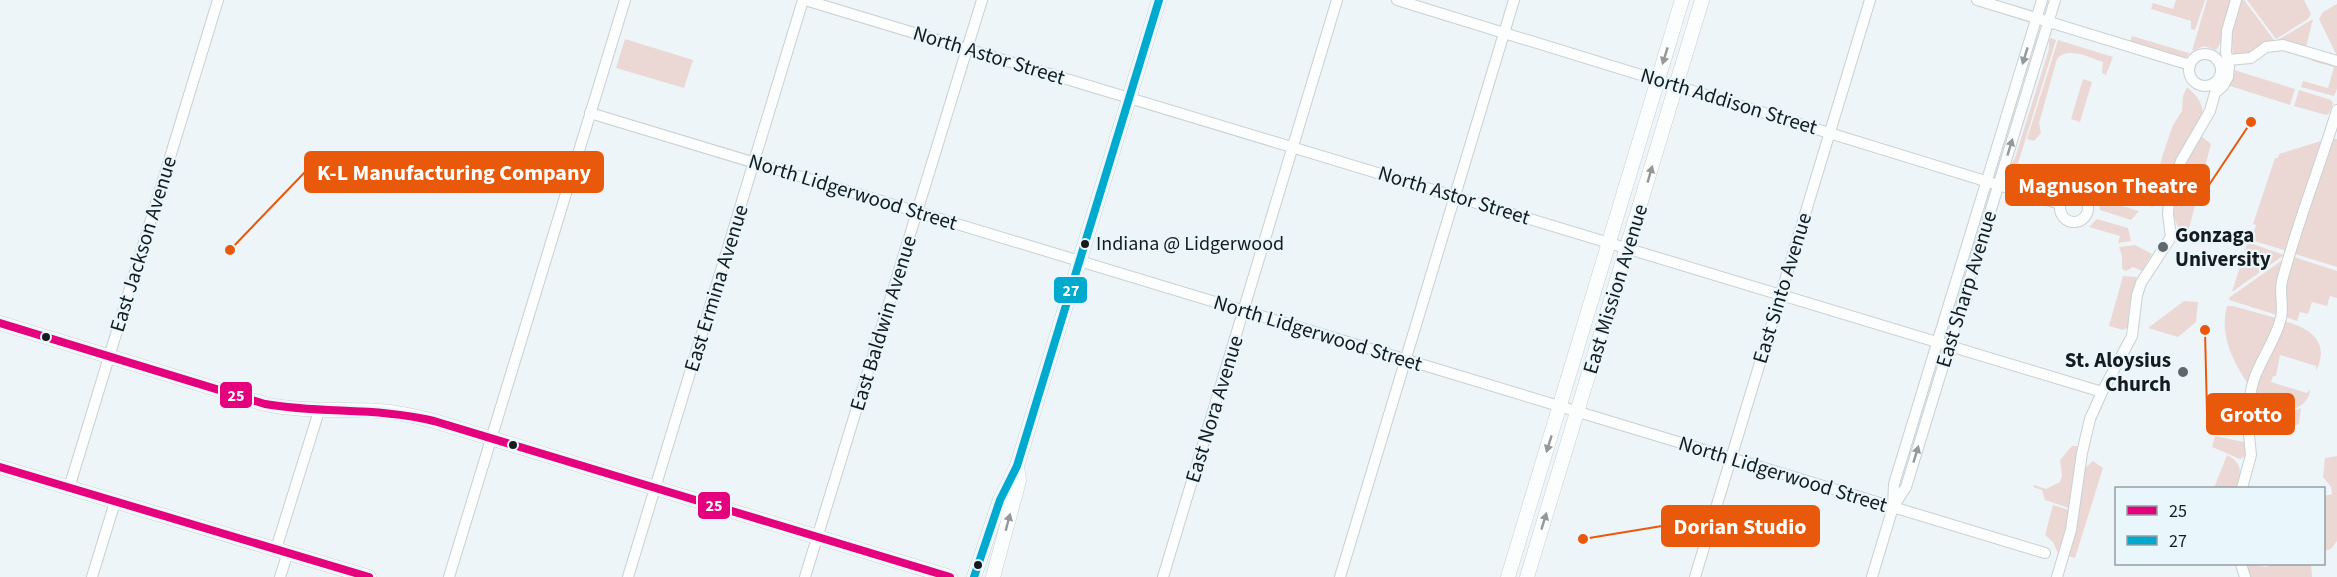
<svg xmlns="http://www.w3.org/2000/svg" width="2337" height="577" viewBox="0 0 2337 577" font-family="'Source Sans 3',sans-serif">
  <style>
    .green { fill: #ebd8d4 }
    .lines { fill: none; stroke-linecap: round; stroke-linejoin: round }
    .minor-casing { stroke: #c9cfd2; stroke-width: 12 }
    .major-casing { stroke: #c9cfd2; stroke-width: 15 }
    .minor { stroke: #fcfefe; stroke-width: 10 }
    .major { stroke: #fcfefe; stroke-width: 14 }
    .bus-1-casing { stroke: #e9f7fd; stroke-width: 12 }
    .bus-2-casing { stroke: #e9f7fd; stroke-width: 12 }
    .bus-1 { stroke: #e5007d; stroke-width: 8 }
    .bus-2 { stroke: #00a9ce; stroke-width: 8 }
    .oneway { fill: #949899 }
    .bus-dot { fill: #161b1d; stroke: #e9f7fd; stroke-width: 2 }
    .poi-dot { fill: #62676a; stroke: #e9f7fd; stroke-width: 2 }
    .labels { text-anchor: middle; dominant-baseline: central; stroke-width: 4.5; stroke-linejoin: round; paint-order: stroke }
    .bus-label { font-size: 20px; fill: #161b1d; stroke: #e9f7fd; text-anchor: start }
    .street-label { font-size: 21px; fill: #161b1d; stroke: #e9f7fd }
    .poi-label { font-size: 21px; font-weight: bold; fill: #161b1d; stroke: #e9f7fd; text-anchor: start }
    .leader { fill: none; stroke: #e8590c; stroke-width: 2 }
    .callout-dot { fill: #e8590c; stroke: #e9f7fd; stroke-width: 2 }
    .callout { fill: #e8590c; stroke: #e8590c; stroke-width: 2 }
    .callout-label { font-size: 22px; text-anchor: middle; font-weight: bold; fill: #fff }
    .line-badge { stroke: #e9f7fd; stroke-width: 2 }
    .badge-label { font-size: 16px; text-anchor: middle; font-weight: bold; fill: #fff }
  </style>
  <rect width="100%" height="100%" fill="#eef5f8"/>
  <!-- green -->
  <g class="green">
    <path d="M2176,0H2205L2195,30L2191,29V21L2151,9L2153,3L2173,9Z"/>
    <path d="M2207,0H2232C2226,12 2223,44 2216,50L2204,46L2192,51Z"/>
    <path d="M2240,0H2244L2274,40L2254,53L2233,56L2231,32Z"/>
    <path d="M2247,0H2304L2311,14L2308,19L2276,39Z"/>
    <path d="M2337,4V56L2319,19L2323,12Z"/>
    <path d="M2313,19L2306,47L2277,41L2278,40Z"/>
    <path d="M2132,36L2189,53L2187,57H2180L2130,42Z"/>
    <path d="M2051,38L2056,40L2016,170L2010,166L2015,158L2049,49V40Z"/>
    <path d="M625,39L693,60L684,88L616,68Z"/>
    <path d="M2058,40L2113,57L2106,75L2102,73L2103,62C2090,58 2068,46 2057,59L2039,123L2041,133L2034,141L2027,139Z"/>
    <path d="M2313,58L2337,65V89L2334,96L2301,87L2303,81L2328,88L2334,67L2312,61Z"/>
    <path d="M2234,70L2295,89L2290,105L2230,86Z"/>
    <path d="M2083,79L2092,82L2080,122L2071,119Z"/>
    <path d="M2187,87C2196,95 2205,104 2202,117L2174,164L2163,204L2151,207L2153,190L2163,154L2173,125L2182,111L2183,96Z"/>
    <path d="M2299,90L2331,100L2333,103L2329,113L2326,115L2294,106Z"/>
    <path d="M2201,136L2211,144L2187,236L2181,235L2171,209L2183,165Z"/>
    <path d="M2333,139H2337V267L2295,254L2329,144Z"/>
    <path d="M2321,141L2287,251L2251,240L2256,225L2253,224L2275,158H2278L2279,154Z"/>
    <path d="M2098,199L2139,211L2131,220L2100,210Z"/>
    <path d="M2097,219L2128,228L2131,241L2118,243L2120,236L2089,227Z"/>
    <path d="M2250,243L2284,255L2232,292L2247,244Z"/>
    <path d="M2135,245L2152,254L2142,271L2133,267L2126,271L2122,269V256L2119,247Z"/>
    <path d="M2294,257L2337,271V298L2330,296L2327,306L2312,302L2308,314L2300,312L2297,321L2285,317V290Z"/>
    <path d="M2284,259L2277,315L2229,300L2230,297Z"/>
    <path d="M2123,276L2137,277L2129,308L2128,327L2123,330L2109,326Z"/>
    <path d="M2184,301L2198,302L2196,322L2178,337L2148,328Z"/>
    <path d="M2227,306H2233L2276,318C2267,341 2254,361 2248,384C2233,361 2219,335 2227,306Z"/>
    <path d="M2284,321C2309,328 2331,341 2316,371V366L2280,355L2276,376H2273L2271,382L2307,393L2310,389C2310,412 2274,414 2258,420L2254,395L2260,372Z"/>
    <path d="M2301,408L2299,424C2285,430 2277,426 2263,422Z"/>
    <path d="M2215,436L2244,442L2246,456L2240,459L2212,447Z"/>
    <path d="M2072,446H2079L2069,508L2045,500L2042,490L2033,487L2034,485L2046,489L2060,482L2062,476L2060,460Z"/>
    <path d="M2227,455C2243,463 2241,473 2237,488H2214Z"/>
    <path d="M2337,456V541L2331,549L2324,551V496L2332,494L2331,487L2323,477L2325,458Z"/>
    <path d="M2093,461L2103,468L2075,558L2068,556L2084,469Z"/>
    <path d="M2053,505L2069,510L2065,535L2058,553L2053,542L2045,535Z"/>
    <path d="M2245,564L2266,567L2273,564H2311L2312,577H2250Z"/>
  </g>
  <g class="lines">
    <defs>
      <g id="minor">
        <path d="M805,0L2102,392"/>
        <path d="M1397,0L2060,204"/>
        <path d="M1977,0L2190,65"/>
        <circle cx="2205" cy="70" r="16"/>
        <path d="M2228,60L2251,58L2266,47L2283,45L2337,61"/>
        <path d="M590,113L2045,553"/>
        <circle cx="2074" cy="208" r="14"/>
        <path d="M2250,399C2252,368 2274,347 2281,318C2284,305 2279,293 2282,281C2297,223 2320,167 2337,110"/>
        <path d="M69,488L218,0"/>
        <path d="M2242,488L2251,455L2249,435"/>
        <path d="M1893,507L1906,487L2055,0"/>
        <path d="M276,549L319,411"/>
        <path d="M2241,564L2245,577"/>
        <path d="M92,577L115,502"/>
        <path d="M280,577L288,552"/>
        <path d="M449,577L625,0"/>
        <path d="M628,577L803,0"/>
        <path d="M805,577L982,0"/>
        <path d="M1163,577L1337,0"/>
        <path d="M1340,577L1514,0"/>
        <path d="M1695,577L1870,0"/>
        <path d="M1872,577L1893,507L1894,484L2042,0"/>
        <path d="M2057,577L2071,530L2082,453L2090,419L2102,392L2132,336L2137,295L2141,283L2171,237L2168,214L2169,200L2181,161L2210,111L2215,93L2223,86L2228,77L2229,67L2226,52L2227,31L2236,0"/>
      </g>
      <g id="major">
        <path d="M0,323L265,404C303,412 340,409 378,411C397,412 415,416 434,421L950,577"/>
        <path d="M0,467L369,577"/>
        <path d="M974,577L1000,500L1017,466L1159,0"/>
        <path d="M993,577L1019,481L1017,466"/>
        <path d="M1508,577L1682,0"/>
        <path d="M1527,577L1702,0"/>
      </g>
    </defs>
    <!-- minor casing -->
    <use href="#minor" class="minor-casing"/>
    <!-- major casing -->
    <use href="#major" class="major-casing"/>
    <!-- minor -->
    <use href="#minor" class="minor"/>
    <!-- major -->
    <use href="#major" class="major"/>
    <defs>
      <g id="bus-1">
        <path d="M0,323L265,404C321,414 378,407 434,421L950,577"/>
        <path d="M0,467L369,577"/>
      </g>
      <path id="bus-2" d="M974,577L1000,500L1017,466L1159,0"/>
    </defs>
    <!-- bus-1 casing -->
    <use href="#bus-1" class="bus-1-casing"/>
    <!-- bus-2 casing -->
    <use href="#bus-2" class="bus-2-casing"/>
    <!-- bus-1 -->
    <use href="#bus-1" class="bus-1"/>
    <!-- bus-2 -->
    <use href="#bus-2" class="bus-2"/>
  </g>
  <!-- one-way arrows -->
  <defs><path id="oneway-solid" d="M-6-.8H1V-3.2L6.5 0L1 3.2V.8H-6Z" transform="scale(1.5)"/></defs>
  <g class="oneway">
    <use href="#oneway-solid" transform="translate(1665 56) rotate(107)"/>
    <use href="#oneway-solid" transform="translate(2025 56) rotate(107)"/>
    <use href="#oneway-solid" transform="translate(2010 147) rotate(-73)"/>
    <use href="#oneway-solid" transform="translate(1650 174) rotate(-74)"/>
    <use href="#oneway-solid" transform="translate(1549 444) rotate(107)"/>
    <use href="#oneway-solid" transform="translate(1916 454) rotate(-73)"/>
    <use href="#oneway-solid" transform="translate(1544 521) rotate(-73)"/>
    <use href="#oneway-solid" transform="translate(1008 522) rotate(-75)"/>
  </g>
  <!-- markers -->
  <g class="bus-dot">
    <circle cx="1085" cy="244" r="5"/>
    <circle cx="46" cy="337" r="5"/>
    <circle cx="513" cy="445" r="5"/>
    <circle cx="978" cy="565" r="5"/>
  </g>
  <g class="poi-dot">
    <circle cx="2163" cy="247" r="6"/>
    <circle cx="2183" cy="372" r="6"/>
  </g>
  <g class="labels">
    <!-- bus labels -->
    <g class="bus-label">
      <text x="1096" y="244">Indiana @ Lidgerwood</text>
    </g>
    <!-- street labels -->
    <g class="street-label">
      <text transform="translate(989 55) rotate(17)">North Astor Street</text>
      <text transform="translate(1729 101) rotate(17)">North Addison Street</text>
      <text transform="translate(853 192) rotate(17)">North Lidgerwood Street</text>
      <text transform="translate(1454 195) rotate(17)">North Astor Street</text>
      <text transform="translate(143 244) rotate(-73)">East Jackson Avenue</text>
      <text transform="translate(716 288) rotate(-73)">East Ermina Avenue</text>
      <text transform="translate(1782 288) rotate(-73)">East Sinto Avenue</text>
      <text transform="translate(1615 289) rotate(-73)">East Mission Avenue</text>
      <text transform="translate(1966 289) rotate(-73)">East Sharp Avenue</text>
      <text transform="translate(883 323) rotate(-73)">East Baldwin Avenue</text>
      <text transform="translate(1318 333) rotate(17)">North Lidgerwood Street</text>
      <text transform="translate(1214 409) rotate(-73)">East Nora Avenue</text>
      <text transform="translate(1783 474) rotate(17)">North Lidgerwood Street</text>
    </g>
    <!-- poi labels -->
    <g class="poi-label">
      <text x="2175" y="235">Gonzaga<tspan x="2175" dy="24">University</tspan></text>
      <text x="2171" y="360" text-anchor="end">St. Aloysius<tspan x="2171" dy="24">Church</tspan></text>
    </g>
  </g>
  <!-- callouts -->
  <path class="leader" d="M230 250L305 172M2251 122L2209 185M2205 330L2207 414M1583 539L1662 526"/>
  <g class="callout-dot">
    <circle cx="230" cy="250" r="6"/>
    <circle cx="2251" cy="122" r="6"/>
    <circle cx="2205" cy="330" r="6"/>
    <circle cx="1583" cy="539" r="6"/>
  </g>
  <g class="callout">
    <rect x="305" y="152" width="298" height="40" rx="6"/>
    <rect x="2006" y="165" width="203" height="40" rx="6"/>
    <rect x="2207" y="394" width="87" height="40" rx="6"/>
    <rect x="1662" y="506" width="157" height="40" rx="6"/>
  </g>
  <g class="callout-label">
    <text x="454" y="180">K-L Manufacturing Company</text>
    <text x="2108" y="193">Magnuson Theatre</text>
    <text x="2251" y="422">Grotto</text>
    <text x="1740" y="534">Dorian Studio</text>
  </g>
  <g class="line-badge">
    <rect x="1053" y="276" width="35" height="28" rx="6" fill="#00a9ce"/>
    <rect x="219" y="381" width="34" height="28" rx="6" fill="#e5007d"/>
    <rect x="697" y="491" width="34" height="29" rx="6" fill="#e5007d"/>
  </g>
  <g class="badge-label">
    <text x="1071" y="296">27</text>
    <text x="236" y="401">25</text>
    <text x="714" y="511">25</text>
  </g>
  <!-- legend -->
  <rect x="2115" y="487" width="210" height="78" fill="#e9f7fd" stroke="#959fa3" stroke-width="1.5"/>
  <rect x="2127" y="506" width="30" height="9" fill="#e5007d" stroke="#959fa3" stroke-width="1.5"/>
  <text x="2169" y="517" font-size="18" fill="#161b1d">25</text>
  <rect x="2127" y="536" width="30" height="9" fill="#00a9ce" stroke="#959fa3" stroke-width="1.5"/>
  <text x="2169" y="547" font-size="18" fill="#161b1d">27</text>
</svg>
